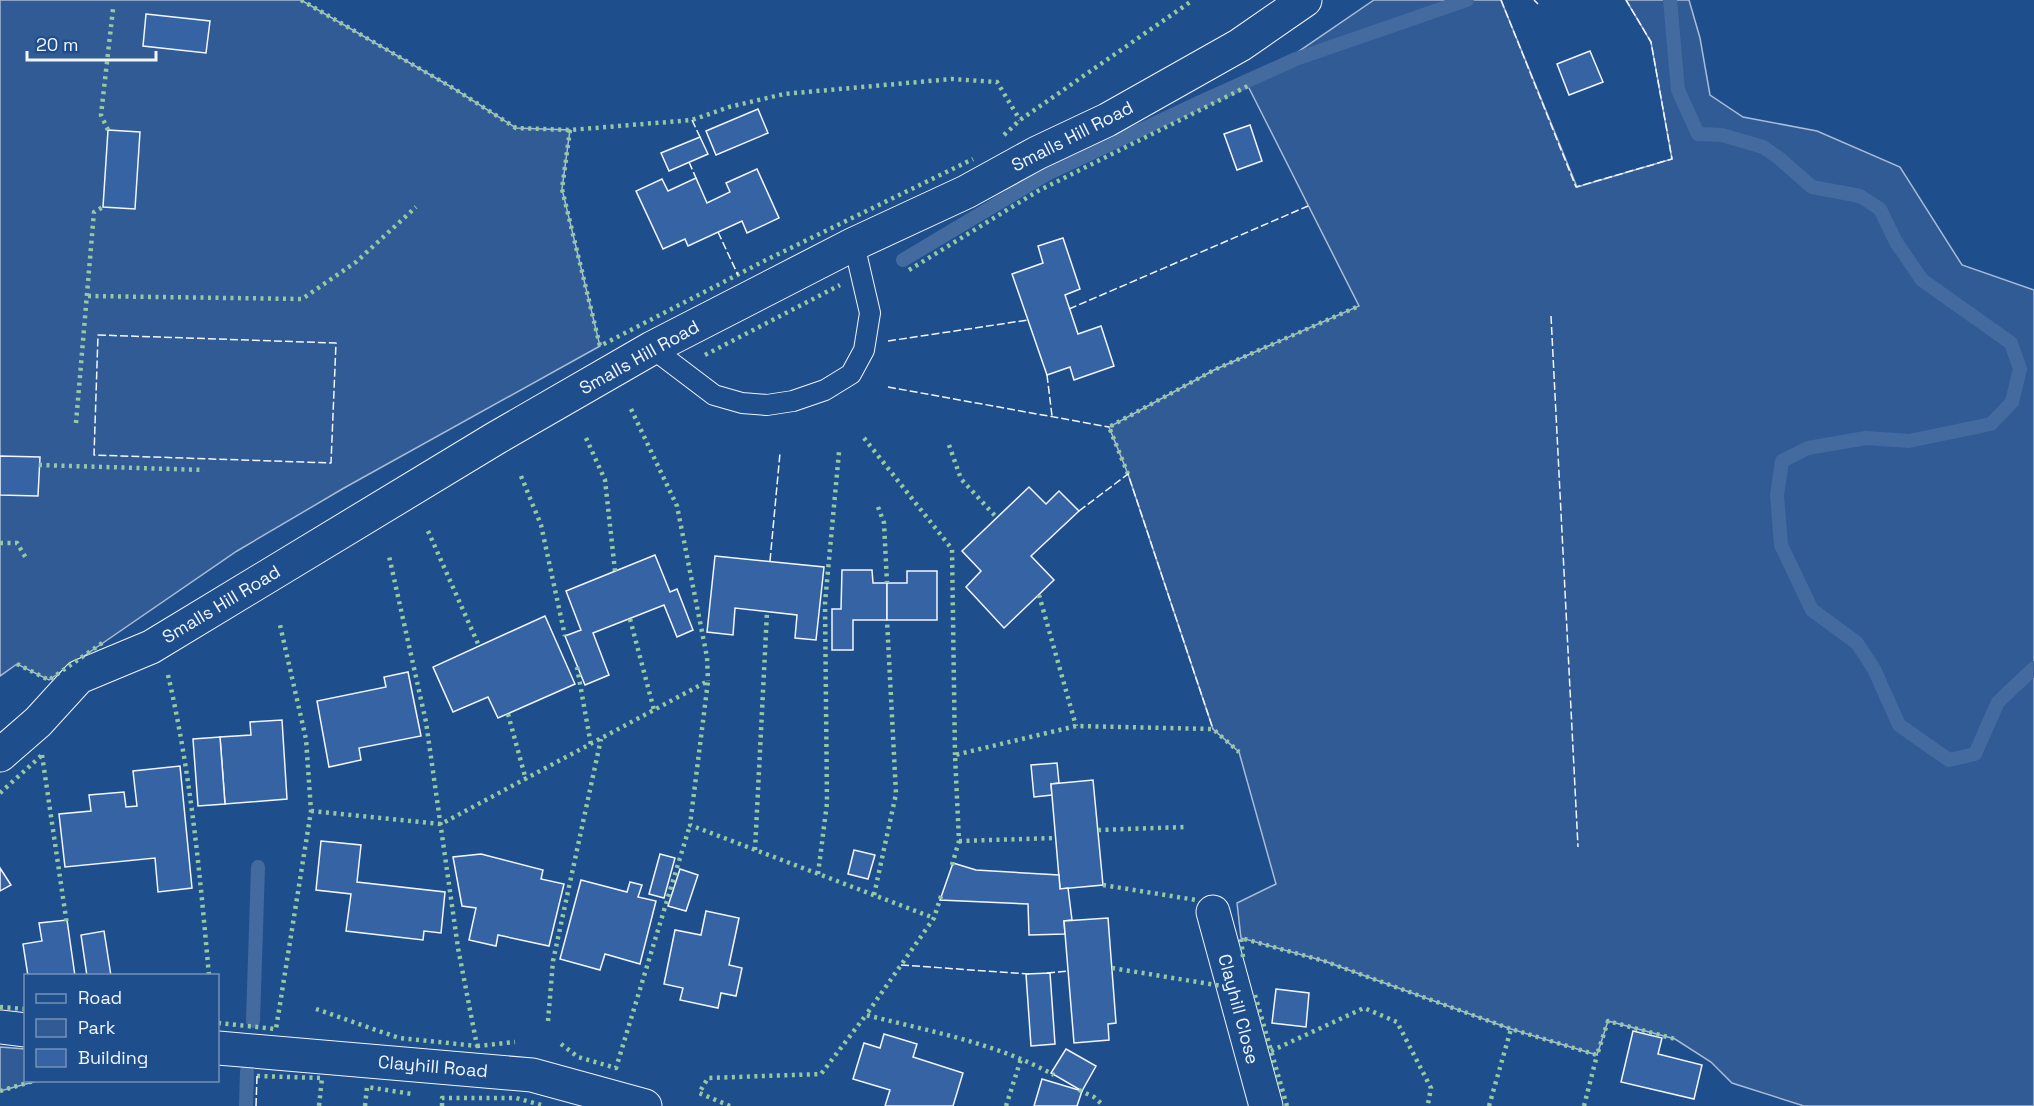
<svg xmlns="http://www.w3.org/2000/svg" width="2034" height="1106" viewBox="0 0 2034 1106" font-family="'Space Grotesk',sans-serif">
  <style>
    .green { fill: #305b95; stroke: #a8bbd7; stroke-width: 1.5 }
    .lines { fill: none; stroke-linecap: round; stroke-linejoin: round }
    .stream { stroke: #446ba0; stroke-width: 14 }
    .building { fill: #3563a3; stroke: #f2f6ff; stroke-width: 1.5 }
    .lane-casing { stroke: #f2f6ff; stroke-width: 22 }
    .street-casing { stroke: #f2f6ff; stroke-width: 35 }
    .secondary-casing { stroke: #f2f6ff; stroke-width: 35 }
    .lane { stroke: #1f4e8c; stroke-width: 20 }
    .street { stroke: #1f4e8c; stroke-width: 33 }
    .secondary { stroke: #1f4e8c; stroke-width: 33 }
    .hedge { stroke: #97c8a6; stroke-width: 4.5; stroke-dasharray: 3 4.5; stroke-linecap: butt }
    .fence { stroke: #f2f6ff; stroke-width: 1.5; stroke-dasharray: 8 3; stroke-linecap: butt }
    .labels { text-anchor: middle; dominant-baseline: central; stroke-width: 4.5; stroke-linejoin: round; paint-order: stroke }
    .street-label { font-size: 18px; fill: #f2f6ff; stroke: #1f4e8c }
  </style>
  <rect width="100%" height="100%" fill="#1f4e8c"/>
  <!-- green -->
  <g class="green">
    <path d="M0,0H301L453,88L516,128L570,130L562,189L600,346L344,488L237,551L49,680L17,664L0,676Z"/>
    <path d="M1374,0H1501L1577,187L1672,159L1651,42L1626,0H1689L1700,38L1710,95L1743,117L1817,131L1900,167L1962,265L2034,290V1106H1804L1732,1083L1711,1062L1675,1039L1608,1021L1597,1055L1511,1029L1324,961L1241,938L1237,903L1276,884L1239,752L1213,729L1128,474L1109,427L1214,370L1359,306L1248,86Z"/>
    <path d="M0,1047L25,1049L26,1080L37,1081L0,1091Z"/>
  </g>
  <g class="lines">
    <!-- stream -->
    <g class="stream">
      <path d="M1670,0L1678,90L1698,134L1722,135L1763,147L1779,158L1812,187L1860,196L1880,209L1896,242L1922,280L2011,343L2020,369L2012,402L1991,424L1909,441L1866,438L1808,448L1782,461L1777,495L1781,545L1812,610L1857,643L1874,669L1899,725L1949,760L1975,754L1998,702L2034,668"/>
      <path d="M903,260L1047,174L1198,103L1296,59L1467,0"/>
      <path d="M253,1021L258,867"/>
      <path d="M246,1106L247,1071"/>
    </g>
  </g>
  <!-- building -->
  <g class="building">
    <path d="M146,14L210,21L206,53L143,46Z"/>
    <path d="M1590,51L1603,82L1569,95L1557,64Z"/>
    <path d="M758,109L768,133L716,155L706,131Z"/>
    <path d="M1250,125L1262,161L1237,170L1224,134Z"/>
    <path d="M108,130L140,132L135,209L103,207Z"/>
    <path d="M700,137L708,154L669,171L661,153Z"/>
    <path d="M757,169L779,218L747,233L742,221L688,246L685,239L663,249L636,191L662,179L668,191L696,178L707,203L730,192L726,183Z"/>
    <path d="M1063,238L1080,289L1065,295L1078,334L1101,326L1114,366L1074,380L1070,367L1047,375L1012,274L1043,263L1038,246Z"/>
    <path d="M0,456L40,457L38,496L0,495Z"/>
    <path d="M1029,487L1046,504L1059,491L1079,511L1031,556L1054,580L1004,628L966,587L981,571L962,551Z"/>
    <path d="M655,555L670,592L677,589L693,630L677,637L664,605L593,633L609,675L585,685L565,636L581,630L566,591Z"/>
    <path d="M715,556L824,567L816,640L795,638L797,615L735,608L733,635L707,632Z"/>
    <path d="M842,570H872L873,583H887V620H853V650H832V609H841Z"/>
    <path d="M907,571H937V620H887V583H907Z"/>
    <path d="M545,616L575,684L498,718L488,697L453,712L433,667Z"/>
    <path d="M408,672L421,736L359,748L361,760L329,767L317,701L386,687L384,677Z"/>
    <path d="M282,720L287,799L225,804L220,737L251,735L250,722Z"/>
    <path d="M220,737L225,804L198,806L193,739Z"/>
    <path d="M1057,763L1059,783L1051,784L1052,795L1034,797L1031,765Z"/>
    <path d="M180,766L192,888L158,892L155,858L65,867L59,814L91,811L89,795L124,792L126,807L137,806L133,771Z"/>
    <path d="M1093,780L1103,885L1060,889L1051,784Z"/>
    <path d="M321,841L361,845L357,882L445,892L441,933L424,931L423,940L346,931L351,894L316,890Z"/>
    <path d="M854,850L875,855L868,879L848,874Z"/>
    <path d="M481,854L543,870L541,879L564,884L549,946L498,935L496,946L469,940L476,908L462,906L453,857Z"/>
    <path d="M660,854L675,858L664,898L649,894Z"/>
    <path d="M953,863L976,870L1059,875L1060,889L1068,888L1072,920L1064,921L1065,934L1029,935L1028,904L940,900Z"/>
    <path d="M0,868L11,885L0,891Z"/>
    <path d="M680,869L698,875L686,911L668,906Z"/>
    <path d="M581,880L627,892L630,882L642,885L638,897L656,901L640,964L605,954L600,970L560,959Z"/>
    <path d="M706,911L739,918L729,965L742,968L736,996L721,993L718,1008L680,1000L683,988L664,984L675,930L701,935Z"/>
    <path d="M1108,918L1116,1023L1108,1024L1109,1040L1074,1043L1064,921Z"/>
    <path d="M67,920L75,976H28L23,944L42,941L39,923Z"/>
    <path d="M104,931L111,976H87L81,935Z"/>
    <path d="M1050,973L1055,1044L1031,1046L1026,974Z"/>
    <path d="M1276,989L1309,993L1306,1027L1272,1023Z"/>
    <path d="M1633,1031L1662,1038L1658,1054L1702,1065L1694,1099L1621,1082Z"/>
    <path d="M884,1034L917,1044L913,1057L963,1073L953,1106H885L890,1090L853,1079L864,1043L880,1048Z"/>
    <path d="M1066,1049L1096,1066L1082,1091L1051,1073Z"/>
    <path d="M1042,1079L1082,1091L1077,1106H1034Z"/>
  </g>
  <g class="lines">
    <defs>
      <path id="lane" d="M652,348L714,395L742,403L767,405L793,401L825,390L851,374L864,350L870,313L854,244"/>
      <g id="street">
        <path d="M1213,912L1266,1106"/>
        <path d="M0,1027L26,1030"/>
        <path d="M218,1048L532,1075L645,1106"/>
      </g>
      <path id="secondary" d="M0,755L38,722L79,677L151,647L496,438L652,348L854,244L966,192L1037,153L1107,120L1240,45L1305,0"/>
    </defs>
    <!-- lane casing -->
    <use href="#lane" class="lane-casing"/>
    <!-- street casing -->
    <use href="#street" class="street-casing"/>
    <!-- secondary casing -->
    <use href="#secondary" class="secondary-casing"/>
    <!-- lane -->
    <use href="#lane" class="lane"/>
    <!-- street -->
    <use href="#street" class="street"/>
    <!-- secondary -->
    <use href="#secondary" class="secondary"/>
    <!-- hedge -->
    <g class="hedge">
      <path d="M301,0L453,88L516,128L570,130L692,120L729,107L784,94L952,79L997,82L1020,120"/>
      <path d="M108,130L101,115L113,9"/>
      <path d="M570,130L562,189L600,346L764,261L973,159"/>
      <path d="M1004,135L1020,120L1193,0"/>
      <path d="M909,270L1038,191L1248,86"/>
      <path d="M88,296L302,299L356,262L416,207"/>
      <path d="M705,355L840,285"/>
      <path d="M631,409L677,506L707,657L708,681"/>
      <path d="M76,423L94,212L103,207"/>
      <path d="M586,438L605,480L615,571"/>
      <path d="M864,438L952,549L955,755"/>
      <path d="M949,445L961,479L997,518"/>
      <path d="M39,465L204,470"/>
      <path d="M1128,474L1109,427L1214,370L1359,306"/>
      <path d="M521,476L541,525L565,636"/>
      <path d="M878,507L884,523L887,583"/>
      <path d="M428,531L479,646"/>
      <path d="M0,543H17L26,558"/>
      <path d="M1039,595L1076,726"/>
      <path d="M630,619L654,710"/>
      <path d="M17,664L49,680L105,641"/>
      <path d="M577,667L591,745"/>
      <path d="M168,675C191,774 200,875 209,976"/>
      <path d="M508,714L526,780"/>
      <path d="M42,755L67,925"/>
      <path d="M0,793L42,755"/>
      <path d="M311,811L441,824L708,681L690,825L934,918"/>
      <path d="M1098,830L1185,827"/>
      <path d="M959,841L1056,838"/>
      <path d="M755,850L767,612"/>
      <path d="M952,865L959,841L955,755L1076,726L1213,729L1239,752"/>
      <path d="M818,874L827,803L825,603L839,452"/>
      <path d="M1103,885L1196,900"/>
      <path d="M874,895L896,794L887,620"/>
      <path d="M941,896L934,918L866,1015C929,1031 996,1043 1054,1075"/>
      <path d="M1243,957L1241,938L1324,961L1511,1029L1597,1055L1608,1021L1675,1039"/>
      <path d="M1112,968L1222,986"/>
      <path d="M1255,995L1287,1106"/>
      <path d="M0,1007L26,1009"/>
      <path d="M316,1009L399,1038L477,1046L458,948L426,722L389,556"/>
      <path d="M548,1021L553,961L601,739"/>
      <path d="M218,1023L276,1029L311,811L306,739L280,625"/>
      <path d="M561,1044L578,1057L616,1068L690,825"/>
      <path d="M477,1046L515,1042"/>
      <path d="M1271,1051L1364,1008L1397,1022L1431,1088L1428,1104"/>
      <path d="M257,1076L322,1078L319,1106"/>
      <path d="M1079,1090L1094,1097L1104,1106"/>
      <path d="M0,1091L37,1080"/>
      <path d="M365,1106L367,1087L412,1094"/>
      <path d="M442,1106V1098H516L545,1106"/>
      <path d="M730,1106L699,1093L708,1078L821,1074L866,1015"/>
      <path d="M1006,1106L1021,1059"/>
      <path d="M1489,1106L1511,1029"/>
      <path d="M1584,1106L1597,1055"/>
    </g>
    <!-- fence -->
    <g class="fence">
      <path d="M1501,0L1576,187L1672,159L1651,42L1626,0"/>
      <path d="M1534,0L1538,4"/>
      <path d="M692,120L700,137"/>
      <path d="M689,162L696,178"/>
      <path d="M718,232L738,275"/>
      <path d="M1069,309L1308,206"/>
      <path d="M1551,316L1578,847"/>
      <path d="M98,335L336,343L331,463L94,455Z"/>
      <path d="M888,341L1028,320"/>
      <path d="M1047,375L1052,416"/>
      <path d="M888,387L1109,427"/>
      <path d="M1079,511L1128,474L1213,729"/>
      <path d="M770,561L780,453"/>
      <path d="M901,965L1029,974"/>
      <path d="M1047,973L1068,971"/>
      <path d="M256,1106L257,1076"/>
    </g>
  </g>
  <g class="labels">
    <!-- street labels -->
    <g class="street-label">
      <text transform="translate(1072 136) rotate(-27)">Smalls Hill Road</text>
      <text transform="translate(639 357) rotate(-29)">Smalls Hill Road</text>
      <text transform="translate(221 604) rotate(-31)">Smalls Hill Road</text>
      <text transform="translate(1239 1009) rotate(75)">Clayhill Close</text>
      <text transform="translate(433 1066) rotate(5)">Clayhill Road</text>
    </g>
  </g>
  <!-- legend -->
  <rect x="24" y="974" width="195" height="108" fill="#1f4e8c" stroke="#7391ba" stroke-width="1.5"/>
  <rect x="36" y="994" width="30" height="9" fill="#1f4e8c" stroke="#7391ba" stroke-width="1.5"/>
  <text x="78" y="1004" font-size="18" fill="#f2f6ff">Road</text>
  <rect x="36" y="1019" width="30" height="18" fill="#305b95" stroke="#7391ba" stroke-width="1.5"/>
  <text x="78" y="1034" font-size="18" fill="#f2f6ff">Park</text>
  <rect x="36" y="1049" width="30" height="18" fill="#3563a3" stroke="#7391ba" stroke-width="1.5"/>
  <text x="78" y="1064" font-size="18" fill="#f2f6ff">Building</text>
  <!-- scale -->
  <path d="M27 51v9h129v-9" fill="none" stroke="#f2f6ff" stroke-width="3"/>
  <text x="36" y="51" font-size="18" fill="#f2f6ff" stroke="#1f4e8c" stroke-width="4.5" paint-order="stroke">20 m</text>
</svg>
